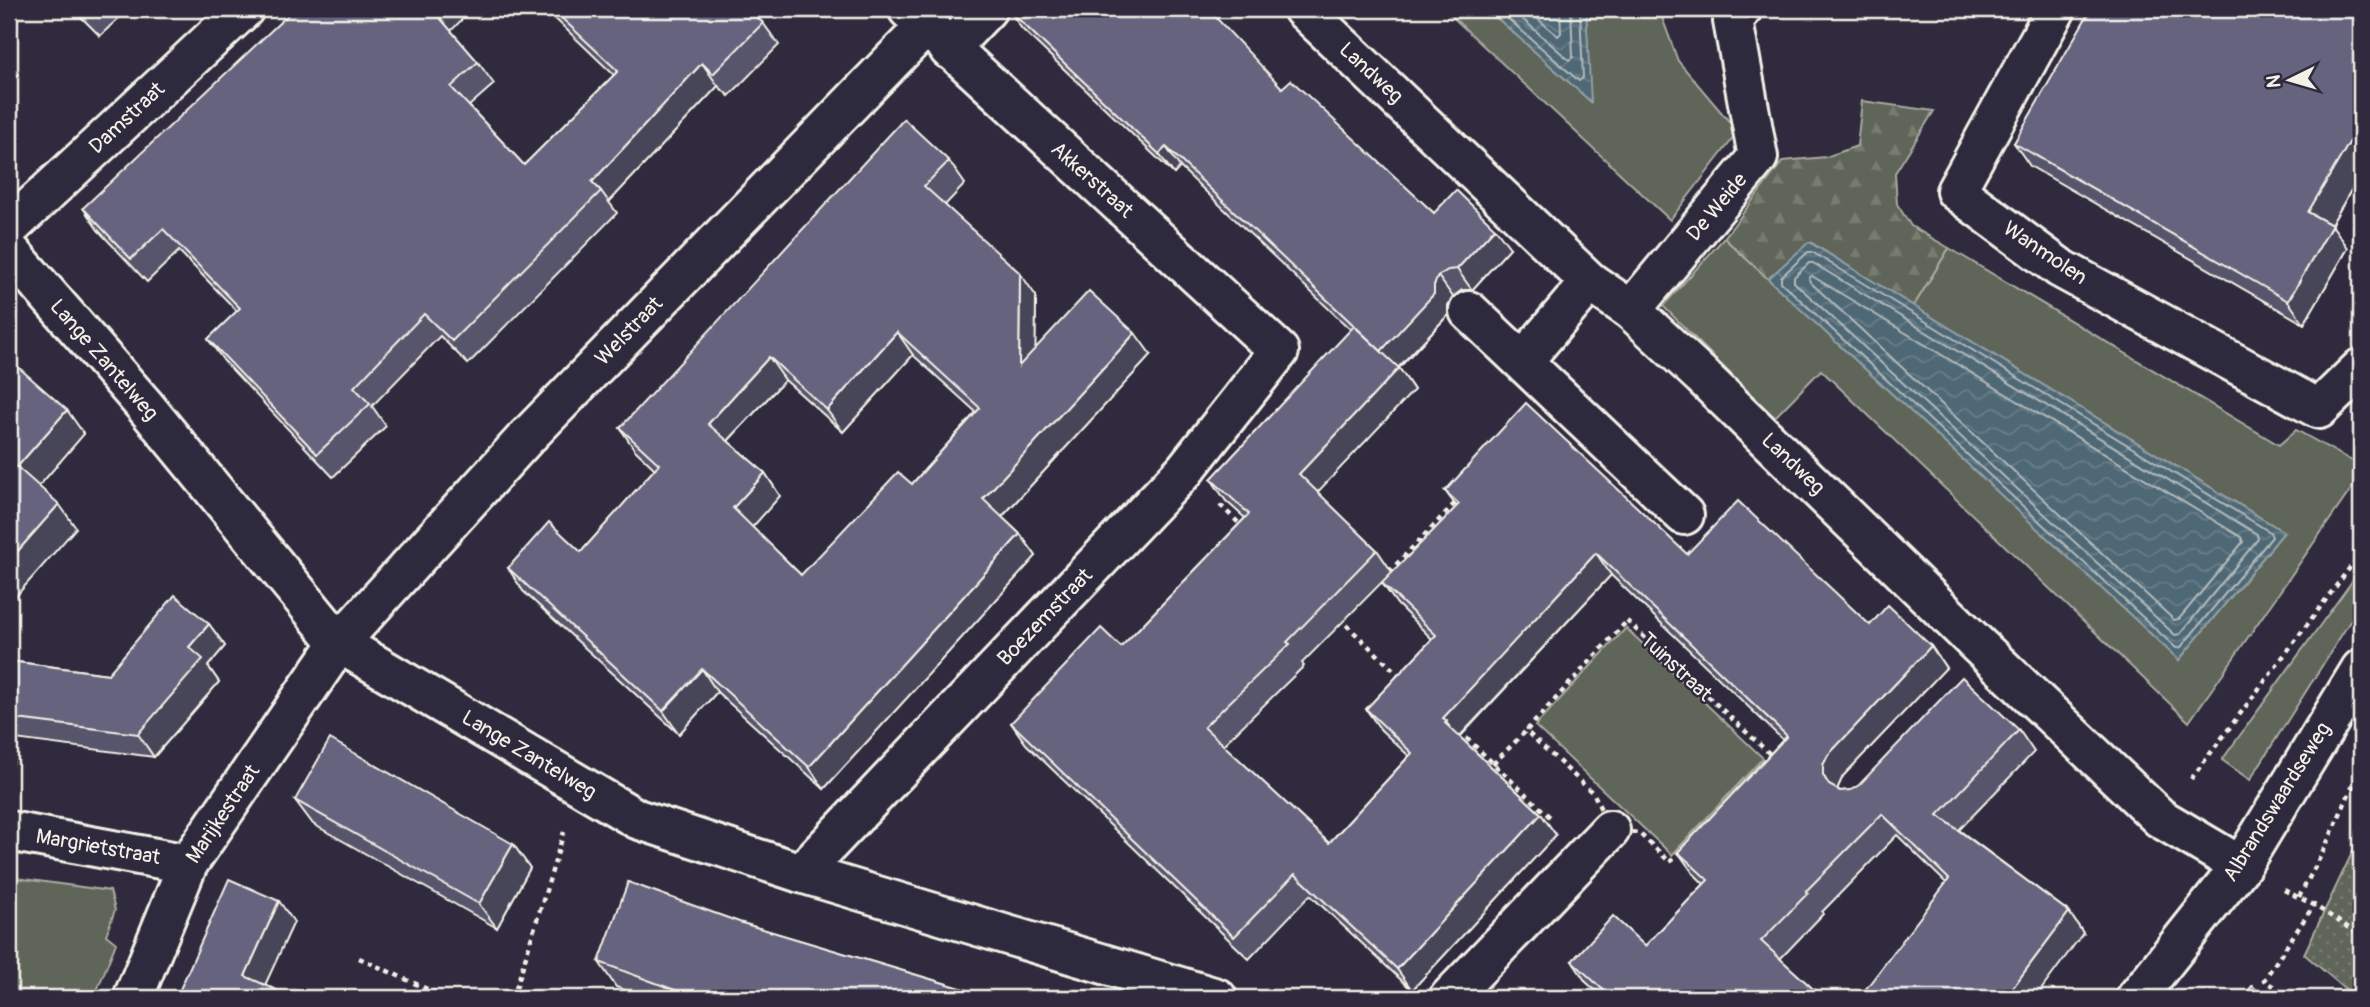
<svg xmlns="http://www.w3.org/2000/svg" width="2370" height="1007" viewBox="0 0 2370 1007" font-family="Pangolin,sans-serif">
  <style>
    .green { fill: #5f6558; stroke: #aaaba0; stroke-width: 2 }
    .forest { fill: url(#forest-firs); stroke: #aaaba0; stroke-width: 2 }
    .park { fill: url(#park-dots); stroke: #aaaba0; stroke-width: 2 }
    .water { fill: url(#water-waves); stroke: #919fa4; stroke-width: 2 }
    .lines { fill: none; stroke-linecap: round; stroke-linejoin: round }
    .shore { stroke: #b2baba; stroke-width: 2 }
    .minor-casing { stroke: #f4f1e8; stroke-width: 44 }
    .path { stroke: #f4f1e8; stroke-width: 4.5; stroke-dasharray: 5 5; stroke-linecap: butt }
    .minor { stroke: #2f2a3d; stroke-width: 38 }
    .wall { fill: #57556c; stroke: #f4f1e8; stroke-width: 2; fill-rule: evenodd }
    .shaded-wall { fill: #474558; stroke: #f4f1e8; stroke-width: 2 }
    .building { fill: #65637e; stroke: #f4f1e8; stroke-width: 2; fill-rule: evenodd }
    .labels { text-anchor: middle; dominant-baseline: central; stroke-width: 5; stroke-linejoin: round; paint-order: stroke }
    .street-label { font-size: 21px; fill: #f4f1e8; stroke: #2f2a3d }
  </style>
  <defs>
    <pattern id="forest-firs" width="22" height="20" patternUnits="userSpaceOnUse" patternTransform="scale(1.75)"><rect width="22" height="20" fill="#5f6558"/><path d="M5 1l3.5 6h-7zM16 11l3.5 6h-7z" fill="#777c70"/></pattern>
    <pattern id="park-dots" width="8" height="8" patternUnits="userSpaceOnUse" patternTransform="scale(1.75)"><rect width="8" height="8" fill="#5f6558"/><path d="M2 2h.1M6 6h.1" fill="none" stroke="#777c70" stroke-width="1.8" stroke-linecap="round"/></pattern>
    <pattern id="water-waves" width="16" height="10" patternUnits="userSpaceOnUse" patternTransform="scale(1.75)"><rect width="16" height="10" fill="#4f6876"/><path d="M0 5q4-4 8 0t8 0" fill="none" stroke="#697e8a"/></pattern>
  </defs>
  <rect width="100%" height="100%" fill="#2f2a3d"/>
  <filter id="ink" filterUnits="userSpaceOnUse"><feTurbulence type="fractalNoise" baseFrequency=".0143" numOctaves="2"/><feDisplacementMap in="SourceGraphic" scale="14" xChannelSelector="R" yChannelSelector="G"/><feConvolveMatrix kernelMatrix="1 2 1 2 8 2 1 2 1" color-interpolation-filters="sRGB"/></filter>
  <g filter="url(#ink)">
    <!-- green -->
    <g class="green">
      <path d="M1444,9H1487L1590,101L1586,9H1659L1678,61L1738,132L1670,220Z"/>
      <path d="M1724,238L2179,660L2284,532L1913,307L1949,248L2279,445L2296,430L2361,466V475L2189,722L1821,370L1774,418L1663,306Z"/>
      <path d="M2361,569V604L2250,780L2222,760Z"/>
      <path d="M1626,628L1763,758L1672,855L1535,726Z"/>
      <path d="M9,877L110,891L115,910L106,935L116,943L94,998H9Z"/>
    </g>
    <!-- forest -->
    <path class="forest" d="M1862,101L1934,111L1895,173L1897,204L1911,226L1949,248L1913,307L1810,242L1768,279L1724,238L1783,161L1826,157L1857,146Z"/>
    <!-- park -->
    <path class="park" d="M2361,834V998H2356L2304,954Z"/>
    <!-- water -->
    <g class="water">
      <path d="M1487,9H1586L1591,102Z"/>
      <path d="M1809,242L2284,532L2179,660L1768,279Z"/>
    </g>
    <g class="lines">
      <!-- shore -->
      <g class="shore">
        <path d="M1497,9L1579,81L1583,78L1580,9"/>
        <path d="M1511,9L1569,60L1573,57L1571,9"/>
        <path d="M1526,9L1558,36L1561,33L1560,9"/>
        <path d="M1808,252H1812L2270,532L2272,537L2181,647L2176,648L1781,282V277Z"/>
        <path d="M1809,263H1813L2257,534L2258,539L2180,634L2175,635L1794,282V277Z"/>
        <path d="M1812,276L2241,537L2243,542L2179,619L2174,620L1810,282L1809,278Z"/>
      </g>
      <defs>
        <g id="minor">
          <path d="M1303,9L1590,282L1631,310L1702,376L1978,645L2160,818L2241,866"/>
          <path d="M2056,9L1956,191L2060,268L2319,409L2361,368"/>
          <path d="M949,49L987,9"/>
          <path d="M9,228L244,9"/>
          <path d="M9,250L145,406L339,643L637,819L801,873L1217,998"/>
          <path d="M1631,310L1758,157L1733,21L1742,9"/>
          <path d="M1469,311L1684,515"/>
          <path d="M1523,361L1590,282"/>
          <path d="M9,831L188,864"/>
          <path d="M801,873L1184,471L1279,351L908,9"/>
          <path d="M133,998L188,864L339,643L524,440L926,26"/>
          <path d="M1449,998L1610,830"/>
          <path d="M2136,998L2241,866L2361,669"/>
        </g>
      </defs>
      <!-- minor casing -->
      <use href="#minor" class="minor-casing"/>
      <!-- path -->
      <g class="path">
        <path d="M1220,505L1244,528"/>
        <path d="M1389,572L1458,500"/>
        <path d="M1339,618L1401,677"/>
        <path d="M1627,621L1772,756L1670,862L1639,833L1610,830L1594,794L1526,731Z"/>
        <path d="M1459,731L1552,819"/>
        <path d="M1493,764L1526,731"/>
        <path d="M2191,779L2361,553"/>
        <path d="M2284,890L2314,905L2361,936"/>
        <path d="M2299,897L2325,848L2353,785"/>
        <path d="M359,958L447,998"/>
        <path d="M513,998L564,832"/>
        <path d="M2290,998L2264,980L2314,905"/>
      </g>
      <!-- minor -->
      <use href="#minor" class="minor"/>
    </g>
    <!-- wall -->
    <g class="wall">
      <path d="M73,9H128L100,36Z"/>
      <path d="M545,9H749L763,23L779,45L729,96L718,86L609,202L617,213L468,364L440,336L372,406L386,426L333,477L224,361L208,339L237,311L179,251L147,282L98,230L83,208L451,31L478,62L494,84L469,106L524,165L614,75Z"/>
      <path d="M1008,9L1282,88L1434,213L1510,248L1472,290H1462L1453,297L1448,305V315L1399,368L1414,390L1317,492L1377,550L1392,572L1302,663L1304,666L1223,745L1329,843L1409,756L1381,730L1366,709L1432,639L1397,604L1382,583L1457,507L1445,491L1687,554L1870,625L1931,646L1946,668L1843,776L1838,787V790L1840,791L1851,790L2019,730L2034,752L1959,830L2069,912L2083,933L1946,883L1897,835L1822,912L1823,914L1780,959L1823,998H1604L1586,982L1572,961L1645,946L1704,884L1693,873L1678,852L1783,740L1611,575L1460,737L1541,814L1556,835L1412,990L1310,895L1249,959L1026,744L1011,723L1121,647L1245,518L1226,501L1211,479L1351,330L1180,167L1174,174L1022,29Z"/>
      <path d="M2361,9V173L2331,225L2348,248L2304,324L2030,166L2014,143Z"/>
      <path d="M949,161L965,184L945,205L1036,296L1035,349L1151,355L1002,517L1020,534L1036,556L824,789L717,692L679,734L523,591L508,568L581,552L655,469L635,450L620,428ZM913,355L976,412L912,484L801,575L752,527L780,496L765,473L728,441L785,380L843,432Z"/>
      <path d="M209,624L225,646L208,666L219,682L154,757L16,739L13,764H9V661L108,674Z"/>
      <path d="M295,800L513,844L530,868L497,928L313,824Z"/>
      <path d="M742,923L994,998H648L616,987L599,962Z"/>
    </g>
    <!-- shaded-wall -->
    <g class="shaded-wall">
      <path d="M436,9H472L449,33L434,11Z"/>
      <path d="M702,63L718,86L609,202L601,191L592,182Z"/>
      <path d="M2356,131L2361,138V173L2325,235L2308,212Z"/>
      <path d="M1166,147L1180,167L1174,174L1159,154Z"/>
      <path d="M2332,225L2348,248L2304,324L2288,301Z"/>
      <path d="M1495,228L1510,248L1472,290L1457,269Z"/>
      <path d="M1020,273L1036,296L1035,389L1019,366Z"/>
      <path d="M1438,276L1453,297L1448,305V315L1395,371L1381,351L1434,285Z"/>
      <path d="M897,332L913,355L843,432L827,410Z"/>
      <path d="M1135,333L1151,355L998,521L983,499Z"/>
      <path d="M769,357L785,380L723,446L708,424Z"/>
      <path d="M1399,368L1414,390L1314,496L1299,474Z"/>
      <path d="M67,410L84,434L34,492L17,467Z"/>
      <path d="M765,473L780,496L749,531L733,508Z"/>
      <path d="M59,504L76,528L9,604V561Z"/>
      <path d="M1020,534L1036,556L824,789L809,767Z"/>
      <path d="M1596,553L1611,575L1458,738L1443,718Z"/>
      <path d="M209,624L225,646L208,666L219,682L154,757L138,734L189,647Z"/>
      <path d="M1931,646L1946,668L1843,776L1838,787V797L1829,785L1823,775V765L1828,755Z"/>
      <path d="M702,669L717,692L679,734L663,711Z"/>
      <path d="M9,729L16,739L13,764L9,758Z"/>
      <path d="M1541,814L1556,835L1412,990L1397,969Z"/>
      <path d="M513,844L530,868L497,928L479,904Z"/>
      <path d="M279,901L294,922L260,996L245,976Z"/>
      <path d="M2069,912L2083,933L2035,998H2005Z"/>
    </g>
    <!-- building -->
    <g class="building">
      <path d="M294,9H436L434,11L478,62L451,87L524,165L618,71L552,9H749L763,23L713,74L702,63L592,182L601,191L452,341L424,314L354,387L370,404L317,454L208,339L240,308L163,229L131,259L83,208Z"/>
      <path d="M1008,9H1208L1282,88L1291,80L1434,213L1456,190L1495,228L1457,269L1448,270L1438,276L1434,285V294L1381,351L1166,147L1159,154Z"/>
      <path d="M2091,9H2361V134L2356,131L2308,212L2332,225L2288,301L2014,143Z"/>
      <path d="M904,119L949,161L924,186L1020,273L1019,366L1089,291L1135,333L983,499L1020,534L809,767L702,669L663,711L508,568L549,522L581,552L659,464L620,428ZM897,332L980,408L912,484L898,472L801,575L733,508L765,473L708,424L769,357L827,410Z"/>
      <path d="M1354,326L1399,368L1299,474L1377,550L1287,642L1290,644L1204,727L1329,843L1412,753L1366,709L1436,635L1382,583L1459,504L1445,491L1526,403L1687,554L1738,501L1870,625L1888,605L1931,646L1828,755L1823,765V775L1829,785L1840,791L1851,790L1859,785L1962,677L2019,730L1938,815L2069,912L2005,998H1859L1949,879L1882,814L1806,891L1808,893L1761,941L1823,998H1612L1572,961L1613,916L1645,946L1708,880L1678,852L1787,736L1596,553L1443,718L1447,721L1445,723L1541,814L1397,969L1295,874L1234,937L1011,723L1101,628L1121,647L1249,514L1211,479Z"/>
      <path d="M9,359L67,410L17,467L59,504L9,561Z"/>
      <path d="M175,595L209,624L189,647L203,659L138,734L9,718V661L108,674Z"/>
      <path d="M330,739L513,844L479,904L295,800Z"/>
      <path d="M229,879L279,901L245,976L294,998H172L175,992L178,994Z"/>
      <path d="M628,882L742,923L994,998H699L691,996L599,962Z"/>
      <path d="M2252,986L2268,998H2243Z"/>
    </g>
  </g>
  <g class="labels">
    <!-- street labels -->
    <g class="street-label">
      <text transform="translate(1371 73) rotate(43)">Landweg</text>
      <text transform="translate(127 118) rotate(-43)">Damstraat</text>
      <text transform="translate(1092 180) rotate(42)">Akkerstraat</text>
      <text transform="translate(1717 207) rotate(-50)">De Weide</text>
      <text transform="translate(2045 253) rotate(34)">Wanmolen</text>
      <text transform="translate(629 331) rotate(-46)">Welstraat</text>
      <text transform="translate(104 360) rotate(49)">Lange Zantelweg</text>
      <text transform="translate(1793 464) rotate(44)">Landweg</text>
      <text transform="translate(1045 617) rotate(-46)">Boezemstraat</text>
      <text transform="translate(1676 667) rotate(43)">Tuinstraat</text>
      <text transform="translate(529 755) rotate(31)">Lange Zantelweg</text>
      <text transform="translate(2277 802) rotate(-58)">Albrandswaardseweg</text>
      <text transform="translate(223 814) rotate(-56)">Marijkestraat</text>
      <text transform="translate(98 847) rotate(10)">Margrietstraat</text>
    </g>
  </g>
  <!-- margin -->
  <rect width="2370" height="1007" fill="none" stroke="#2f2a3d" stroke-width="35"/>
  <rect x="18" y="18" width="2335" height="972" fill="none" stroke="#f4f1e8" stroke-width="2.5" filter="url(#ink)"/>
  <!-- north arrow -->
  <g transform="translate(2290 80) rotate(265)" stroke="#2f2a3d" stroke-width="5" paint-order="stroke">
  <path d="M0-5L12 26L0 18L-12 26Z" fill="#f4f1e8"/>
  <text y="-10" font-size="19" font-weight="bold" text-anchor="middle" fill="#f4f1e8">N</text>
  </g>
</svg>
